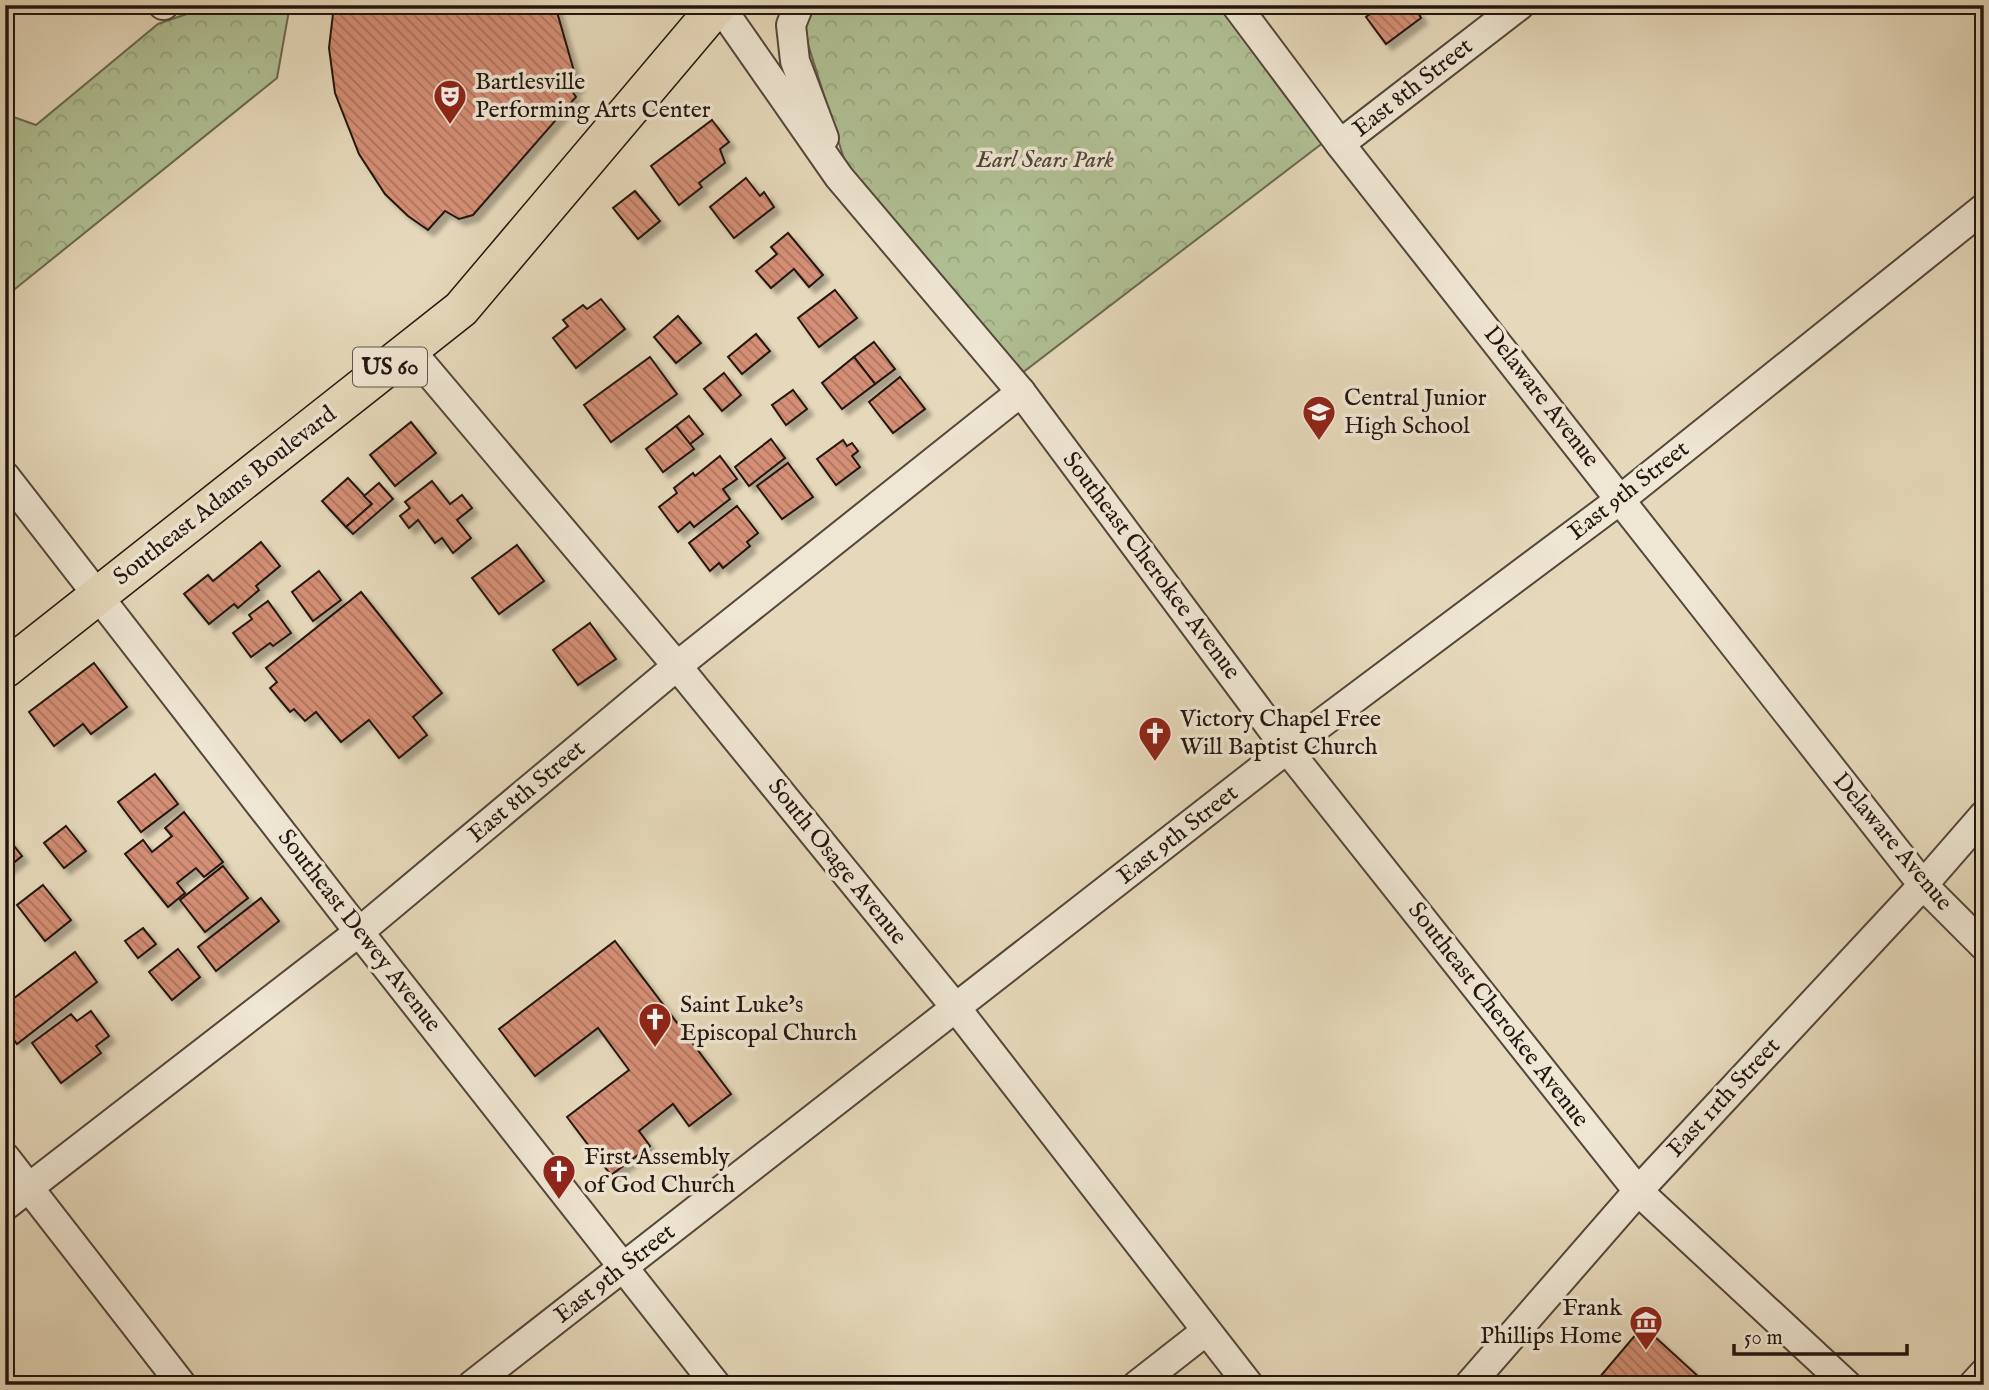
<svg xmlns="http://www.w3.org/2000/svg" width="1989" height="1390" viewBox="0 0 1989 1390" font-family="'IM FELL English',serif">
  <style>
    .park { fill: url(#park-crowns); stroke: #6a6a52; stroke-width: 2 }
    .building { fill: url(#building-back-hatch); stroke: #23150f; stroke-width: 2; filter: url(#shadow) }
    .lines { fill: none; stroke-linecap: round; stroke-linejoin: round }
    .minor-casing { stroke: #54463a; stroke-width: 32 }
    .major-casing { stroke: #23150f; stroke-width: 40 }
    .minor { stroke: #efe6d3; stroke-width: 28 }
    .major { stroke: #e6d9bb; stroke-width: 37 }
    .labels { text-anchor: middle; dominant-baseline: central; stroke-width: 7; stroke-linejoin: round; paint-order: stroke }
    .shield { fill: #efe6d3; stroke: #60544a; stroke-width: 2 }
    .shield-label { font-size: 23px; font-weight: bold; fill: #23150f }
    .poi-label { font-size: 24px; fill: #23150f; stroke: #efe6d3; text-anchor: start }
    .street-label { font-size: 24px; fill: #23150f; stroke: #efe6d3 }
    .park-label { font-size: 24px; font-style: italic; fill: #4d4837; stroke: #efe6d3 }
  </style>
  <defs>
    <pattern id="park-crowns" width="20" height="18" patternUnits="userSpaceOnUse" patternTransform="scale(1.75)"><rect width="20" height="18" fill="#b0c094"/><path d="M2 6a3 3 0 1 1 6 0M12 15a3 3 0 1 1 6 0" fill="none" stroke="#97a47e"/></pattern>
    <pattern id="building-back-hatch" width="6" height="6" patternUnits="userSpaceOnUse" patternTransform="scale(1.75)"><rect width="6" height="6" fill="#d58f76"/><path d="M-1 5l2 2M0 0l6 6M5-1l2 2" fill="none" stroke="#ac745f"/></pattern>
    <filter id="shadow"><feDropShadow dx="6" dy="6" stdDeviation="2" flood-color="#0004"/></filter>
  </defs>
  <rect width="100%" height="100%" fill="#e6d9bb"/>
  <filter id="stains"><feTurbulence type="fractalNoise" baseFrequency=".00286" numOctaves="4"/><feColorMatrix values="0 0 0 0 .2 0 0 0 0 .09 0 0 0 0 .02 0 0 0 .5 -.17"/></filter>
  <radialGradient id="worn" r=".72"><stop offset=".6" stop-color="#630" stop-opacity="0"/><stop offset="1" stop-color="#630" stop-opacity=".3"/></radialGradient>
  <!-- park -->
  <g class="park">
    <path d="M207,5H290L277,78L5,297V114L36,125L158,24L201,9Z"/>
    <path d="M810,5H1223L1324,142L1022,373L845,162L802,25Z"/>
  </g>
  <!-- building -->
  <g class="building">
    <path d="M334,5H555L578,85L572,91L576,97L473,215L459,219L445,211L428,230L408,216L385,194L359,154L335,93L329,48Z"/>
    <path d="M1381,5H1414L1421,18L1386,44L1366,17Z"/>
    <path d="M712,120L729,142L720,149L725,163L699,183L702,187L679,205L651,166Z"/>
    <path d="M746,178L760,196L764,192L774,207L734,238L710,207Z"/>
    <path d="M635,191L660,221L638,239L613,208Z"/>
    <path d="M788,233L823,275L809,287L794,269L771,288L756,271L777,254L771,247Z"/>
    <path d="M835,290L857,318L819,347L798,318Z"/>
    <path d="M601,299L625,329L576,368L553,338L568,326L563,320L583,305L587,309Z"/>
    <path d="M678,316L701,343L676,363L654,337Z"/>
    <path d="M756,334L770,351L742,374L728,357Z"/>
    <path d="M874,342L895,369L875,384L854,357Z"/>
    <path d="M650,357L677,394L611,442L584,405Z"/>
    <path d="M854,357L875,384L842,409L822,383Z"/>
    <path d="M724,373L741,395L722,411L704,389Z"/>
    <path d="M900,377L925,409L893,433L869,402Z"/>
    <path d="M793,390L807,409L786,425L772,405Z"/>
    <path d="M689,416L703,434L690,444L676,426Z"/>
    <path d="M411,422L436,453L395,486L370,455Z"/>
    <path d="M676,426L694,449L663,472L646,449Z"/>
    <path d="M771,439L785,458L749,486L735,467Z"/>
    <path d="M843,440L847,446L852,443L858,451L852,456L860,467L836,485L817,459Z"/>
    <path d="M720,456L737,479L723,489L730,499L694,527L690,522L678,532L659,507L677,493L674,488L693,473L695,476Z"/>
    <path d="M788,463L813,497L782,519L757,486Z"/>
    <path d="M348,478L372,504L346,527L322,501Z"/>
    <path d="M432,481L450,504L462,495L472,508L457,520L471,538L453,553L442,538L435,543L418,520L409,528L400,516L410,508L405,502Z"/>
    <path d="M379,483L393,499L353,534L346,527L372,504L364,496Z"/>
    <path d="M737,506L758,533L747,542L750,546L723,568L719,563L710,571L689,543Z"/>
    <path d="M261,542L280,566L256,586L259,590L238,608L234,604L209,624L184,594L208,575L213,581Z"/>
    <path d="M517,545L544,581L499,614L472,578Z"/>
    <path d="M319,571L341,600L313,621L292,592Z"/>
    <path d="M361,592L442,693L413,717L427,735L399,758L369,720L341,742L316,712L305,721L294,709L290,712L270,688L277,682L266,668Z"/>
    <path d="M268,601L291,633L273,646L270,643L251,657L233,633L252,619L249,615Z"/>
    <path d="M590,623L616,659L578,685L553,650Z"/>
    <path d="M94,663L127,707L91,734L83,724L54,746L29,712Z"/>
    <path d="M155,774L178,804L141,832L118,802Z"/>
    <path d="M184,812L223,862L204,877L196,868L177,883L185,893L168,907L125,854L143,840L152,852L172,836L165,828Z"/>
    <path d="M66,826L86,851L64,868L44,843Z"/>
    <path d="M7,837L22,856L5,870V838Z"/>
    <path d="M223,866L248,898L205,932L180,900Z"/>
    <path d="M43,885L71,920L45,941L17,905Z"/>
    <path d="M261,898L279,921L216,971L198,947Z"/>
    <path d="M143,928L156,944L138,958L125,941Z"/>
    <path d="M615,941L731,1094L689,1126L673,1104L639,1131L650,1146L611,1175L567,1117L629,1070L598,1028L535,1076L499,1029Z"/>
    <path d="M178,949L200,977L172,1000L149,972Z"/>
    <path d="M75,952L97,982L17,1044L5,1028V1005Z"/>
    <path d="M91,1011L109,1036L96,1046L101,1053L61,1083L32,1043L71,1014L77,1021Z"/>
    <path d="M1643,1326L1700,1378L1693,1385H1593Z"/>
  </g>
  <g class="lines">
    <defs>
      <g id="minor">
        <path d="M163,5H164"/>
        <path d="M719,5L839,177L1021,392L1287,749L1638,1191L1847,1385"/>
        <path d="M799,5L791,25L795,61L824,138"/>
        <path d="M1236,5L1340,144L1923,885L1984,946"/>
        <path d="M1340,144L1520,5"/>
        <path d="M411,351L677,666L956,1008L1249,1385"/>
        <path d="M5,476L359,932L716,1385"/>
        <path d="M5,1157L182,1385"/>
        <path d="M5,1206L359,932L677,666L1021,392"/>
        <path d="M472,1385L1287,749L1621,499L1984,208"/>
        <path d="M1137,1385L1206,1331"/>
        <path d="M1469,1385L1638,1191L1923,885L1984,815"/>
        <path d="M1973,1385L1984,1373"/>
      </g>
      <path id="major" d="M5,669L461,309L718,5"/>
    </defs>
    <!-- minor casing -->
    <use href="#minor" class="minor-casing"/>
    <!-- major casing -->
    <use href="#major" class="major-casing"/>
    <!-- minor -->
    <use href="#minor" class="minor"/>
    <!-- major -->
    <use href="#major" class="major"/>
  </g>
  <!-- icons -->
  <defs>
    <symbol id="theatre-pin" viewBox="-11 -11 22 30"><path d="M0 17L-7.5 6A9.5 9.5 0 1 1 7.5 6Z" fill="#8f2418" stroke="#efe6d3"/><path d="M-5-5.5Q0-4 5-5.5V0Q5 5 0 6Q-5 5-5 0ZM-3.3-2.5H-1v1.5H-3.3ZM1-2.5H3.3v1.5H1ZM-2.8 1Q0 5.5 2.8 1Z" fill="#fff"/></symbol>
    <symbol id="school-pin" viewBox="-11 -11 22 30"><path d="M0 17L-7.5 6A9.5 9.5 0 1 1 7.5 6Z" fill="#8f2418" stroke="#efe6d3"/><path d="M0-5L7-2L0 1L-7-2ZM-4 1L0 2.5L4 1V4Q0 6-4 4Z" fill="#fff"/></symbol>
    <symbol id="church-pin" viewBox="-11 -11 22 30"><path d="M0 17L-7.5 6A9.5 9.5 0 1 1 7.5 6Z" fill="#8f2418" stroke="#efe6d3"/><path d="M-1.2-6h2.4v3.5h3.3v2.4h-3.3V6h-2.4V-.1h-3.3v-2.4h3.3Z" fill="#fff"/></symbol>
    <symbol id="museum-pin" viewBox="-11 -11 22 30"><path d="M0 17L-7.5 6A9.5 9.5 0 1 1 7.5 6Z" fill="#8f2418" stroke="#efe6d3"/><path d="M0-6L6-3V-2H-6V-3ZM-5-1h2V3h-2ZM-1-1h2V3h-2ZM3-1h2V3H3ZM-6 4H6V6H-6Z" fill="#fff"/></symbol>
  </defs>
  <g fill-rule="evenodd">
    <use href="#theatre-pin" x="431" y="77" width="38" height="52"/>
    <use href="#school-pin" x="1300" y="393" width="38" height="52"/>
    <use href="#church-pin" x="1136" y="714" width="38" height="52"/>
    <use href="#church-pin" x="636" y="1000" width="38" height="52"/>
    <use href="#church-pin" x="540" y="1152" width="38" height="52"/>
    <use href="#museum-pin" x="1627" y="1303" width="38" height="52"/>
  </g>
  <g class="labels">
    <!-- shield labels -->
    <rect class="shield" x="353" y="347.5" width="74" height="39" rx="5"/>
    <g class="shield-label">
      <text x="390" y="367">US 60</text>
    </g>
    <!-- poi labels -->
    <g class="poi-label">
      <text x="475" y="82">Bartlesville<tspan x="475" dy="28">Performing Arts Center</tspan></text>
      <text x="1344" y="398">Central Junior<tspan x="1344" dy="28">High School</tspan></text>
      <text x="1180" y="719">Victory Chapel Free<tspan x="1180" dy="28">Will Baptist Church</tspan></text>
      <text x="680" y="1005">Saint Luke's<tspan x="680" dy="28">Episcopal Church</tspan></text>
      <text x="584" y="1157">First Assembly<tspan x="584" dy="28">of God Church</tspan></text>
      <text x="1622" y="1308" text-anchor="end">Frank<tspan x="1622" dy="28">Phillips Home</tspan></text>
    </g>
    <!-- street labels -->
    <g class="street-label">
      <text transform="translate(1413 88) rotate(-38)">East 8th Street</text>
      <text transform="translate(1541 397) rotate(52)">Delaware Avenue</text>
      <text transform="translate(1629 491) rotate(-38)">East 9th Street</text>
      <text transform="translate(225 496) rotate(-38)">Southeast Adams Boulevard</text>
      <text transform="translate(1151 566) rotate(53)">Southeast Cherokee Avenue</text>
      <text transform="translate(527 792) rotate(-40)">East 8th Street</text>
      <text transform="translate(1178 835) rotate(-38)">East 9th Street</text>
      <text transform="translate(1892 842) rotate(50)">Delaware Avenue</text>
      <text transform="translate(837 862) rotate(51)">South Osage Avenue</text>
      <text transform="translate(359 931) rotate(52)">Southeast Dewey Avenue</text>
      <text transform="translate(1498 1015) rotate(52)">Southeast Cherokee Avenue</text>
      <text transform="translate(1724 1098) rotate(-47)">East 11th Street</text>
      <text transform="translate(615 1274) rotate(-38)">East 9th Street</text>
    </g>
    <!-- park labels -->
    <g class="park-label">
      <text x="1045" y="160">Earl Sears Park</text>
    </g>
  </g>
  <!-- margin -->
  <rect width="1989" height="1390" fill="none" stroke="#e6d9bb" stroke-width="28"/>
  <rect x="7" y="7" width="1975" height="1376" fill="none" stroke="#23150f" stroke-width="3.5"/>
  <rect x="14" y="14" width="1961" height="1362" fill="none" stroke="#23150f" stroke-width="2"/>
  <!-- scale -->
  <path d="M1734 1344v10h173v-10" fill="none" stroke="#23150f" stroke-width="3.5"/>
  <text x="1744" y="1344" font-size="21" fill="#23150f" stroke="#efe6d3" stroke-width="5" paint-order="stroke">50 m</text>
  <rect width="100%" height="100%" filter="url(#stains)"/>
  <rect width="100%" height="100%" fill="url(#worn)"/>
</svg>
